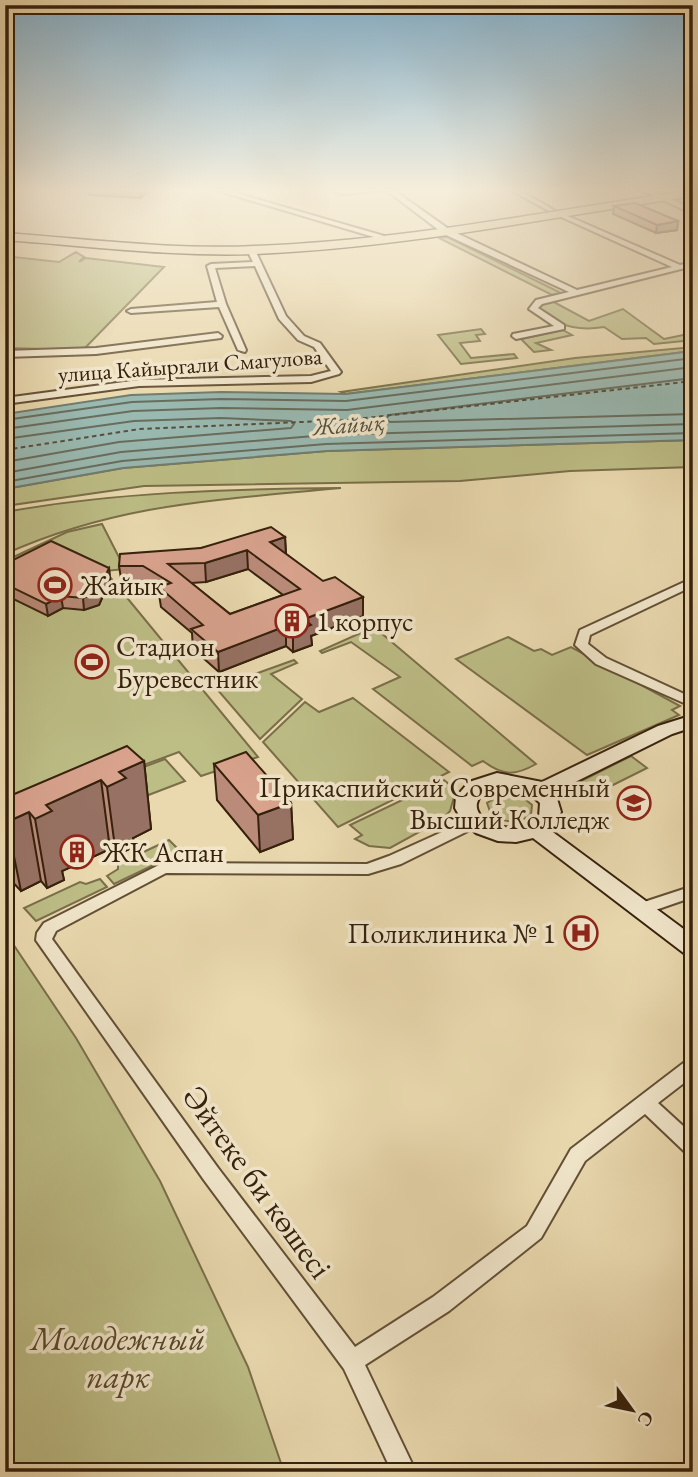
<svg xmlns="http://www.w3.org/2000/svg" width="698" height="1477" viewBox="0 0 698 1477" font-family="'EB Garamond',serif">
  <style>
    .green { fill: #bdbd86; stroke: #7a6f49; stroke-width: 2 }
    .water { fill: #99b9b1; stroke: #717c6f; stroke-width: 2 }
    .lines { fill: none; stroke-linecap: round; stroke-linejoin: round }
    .shore { stroke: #686d5e; stroke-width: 2 }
    .ferry { stroke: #544f3e; stroke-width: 2; stroke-dasharray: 4.5 3.5; stroke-linecap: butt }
    .street-casing { stroke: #634f35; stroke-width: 4 }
    .secondary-casing { stroke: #36210c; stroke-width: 4 }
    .primary-casing { stroke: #36210c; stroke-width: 3 }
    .street { fill: #f1e6cb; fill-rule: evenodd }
    .secondary { fill: #f1e6cb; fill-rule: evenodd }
    .primary { fill: #ead9af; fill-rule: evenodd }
    .wall { fill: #ba8b79; stroke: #36210c; stroke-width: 2; fill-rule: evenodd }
    .shaded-wall { fill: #977163; stroke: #36210c; stroke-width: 2 }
    .building { fill: #d8a28d; stroke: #36210c; stroke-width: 2; fill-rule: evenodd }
    .labels { text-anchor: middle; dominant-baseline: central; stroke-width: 7; stroke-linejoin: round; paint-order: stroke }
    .far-street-label { font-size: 23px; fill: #36210c; stroke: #f1e6cb }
    .far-water-label { font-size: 24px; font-style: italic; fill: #544f3e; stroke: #f1e6cb }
    .poi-label { font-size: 28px; fill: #36210c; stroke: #f1e6cb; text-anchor: start }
    .near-street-label { font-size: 33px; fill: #36210c; stroke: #f1e6cb }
    .near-park-label { font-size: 33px; font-style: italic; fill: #58482a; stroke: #f1e6cb }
  </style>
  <rect width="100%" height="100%" fill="#ead9af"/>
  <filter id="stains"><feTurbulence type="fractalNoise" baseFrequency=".00286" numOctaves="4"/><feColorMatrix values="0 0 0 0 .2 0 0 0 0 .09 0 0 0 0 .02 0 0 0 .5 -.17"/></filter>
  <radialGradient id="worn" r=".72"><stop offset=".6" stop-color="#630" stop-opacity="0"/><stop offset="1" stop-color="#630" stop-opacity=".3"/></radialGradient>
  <!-- green -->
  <g class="green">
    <path d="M447,237L561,293L552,295L439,238Z"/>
    <path d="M76,252L84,257L79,262L86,258L164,267L83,350L5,348V256L59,262Z"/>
    <path d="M550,300L589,321L623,309L664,339L693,333V340L654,344L646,338L622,339L604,327C579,331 555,327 536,307Z"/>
    <path d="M481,329L485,334L476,335L480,341L460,343L471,358L514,354L517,358L461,364L438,335Z"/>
    <path d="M563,330L572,335L536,343L551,350L534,352L521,339Z"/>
    <path d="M693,347V351L346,394L341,392L575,358Z"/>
    <path d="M693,440V467L570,471L460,481L144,486L5,506V489L123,468L327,451Z"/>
    <path d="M341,488C219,500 119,503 5,554V512C117,492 228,489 341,488Z"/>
    <path d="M102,524L125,569L105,571L258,757L201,776L179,752L5,816V561L67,532Z"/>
    <path d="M374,627L536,764C515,776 503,776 483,761L472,766L373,689L400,677L351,642L322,653L320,651Z"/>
    <path d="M508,637L534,651L541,649L552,655L571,647L680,706L672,710L679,715L587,755L456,659Z"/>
    <path d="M294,660L297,663L271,674L302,699L260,739L216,688Z"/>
    <path d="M353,698L449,772L338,827L263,742L305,702L319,712Z"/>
    <path d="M631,756L647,768L597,793L581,781Z"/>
    <path d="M165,759L185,781L5,850V819Z"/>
    <path d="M444,780L456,790L450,811L443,819L390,848L369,846L355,839L362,835L350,825Z"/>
    <path d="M503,793L520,795L532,805L531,815C518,824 504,823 491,814L487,803Z"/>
    <path d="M169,840L181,852L114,884L107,876L118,869V864Z"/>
    <path d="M100,879L107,887L36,921L24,908L80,882L86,884Z"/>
    <path d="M5,932L76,1038L160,1181L248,1367L284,1472H15L5,1462Z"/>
  </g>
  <!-- water -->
  <path class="water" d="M693,351V440L327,451L123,468L5,489V414L131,395L221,392L346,394Z"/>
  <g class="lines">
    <!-- shore -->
    <g class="shore">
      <path d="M693,378L389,415L386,419L390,422L693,414"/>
      <path d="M5,420L132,402L221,399L346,401L693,358"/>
      <path d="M5,429L133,411L221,408L347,410L693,367"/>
      <path d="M5,439L134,421L221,418L291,421L294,424L291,428L119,442L5,462"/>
      <path d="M5,473L121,452L326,435L693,424"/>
      <path d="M5,482L122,461L326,444L693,433"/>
    </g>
    <!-- ferry -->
    <path class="ferry" d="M5,450L140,429L348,420L693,381"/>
    <defs>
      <g id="street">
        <path d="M212,189H222L391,238L384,240Z"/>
        <path d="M327,189H392L450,230L577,290L672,267L559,216L561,213L680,265L693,262V266L542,304L538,308L564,325V329L516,339L512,336L513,334L554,326L529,309L536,300L569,292L444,234L386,190L342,194Z"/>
        <path d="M509,189H517L554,210L549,211Z"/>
        <path d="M639,189H648L693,209V214Z"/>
        <path d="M251,248L255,250L286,316L304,336L320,343L341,372L339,374L311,382L139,386L5,404V398L139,380L311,376L331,371L314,347L298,340L279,319L255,266L215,268L226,304L246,350L245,352L238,350L219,307L131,313L127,311L131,309L217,302L207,266L211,264L253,262L247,250Z"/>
        <path d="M218,333L222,336L221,338L96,354L5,357V351L96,348Z"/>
        <path d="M693,578V586L590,635L588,644L606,658L693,698V707L596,664L575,645L580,630Z"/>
        <path d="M473,818L478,820L481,823L478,826L401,864L368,874L166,873L56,931L52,939L218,1168L355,1347L433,1297L527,1226L571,1149L686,1061L693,1059V1076L658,1103L693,1135V1155L686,1153L645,1114L585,1161L541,1238L449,1311L365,1365L416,1472H392L344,1369L204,1180L36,940L37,933L44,923L163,863L367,864L389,856Z"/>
        <path d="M693,886V897L641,915L635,913L633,909L635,905Z"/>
      </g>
      <path id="secondary" d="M693,715V727L672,734L555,792L561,812L550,830L693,936V956L685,954L533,838L516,842L498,841L476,833L464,824L455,808L456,797L469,782L497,773L542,782L658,726ZM499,785L526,790L540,803L539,817C509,847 442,807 499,785Z"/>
      <path id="primary" d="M693,190V196C547,218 402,248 255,254C172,257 88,246 5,240V233C88,239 172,250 255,246C402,241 547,211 693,190Z"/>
    </defs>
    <!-- street casing -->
    <use href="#street" class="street-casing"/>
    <!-- secondary casing -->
    <use href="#secondary" class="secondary-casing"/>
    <!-- primary casing -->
    <use href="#primary" class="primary-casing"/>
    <!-- street -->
    <use href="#street" class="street"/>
    <!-- secondary -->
    <use href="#secondary" class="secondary"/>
    <!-- primary -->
    <use href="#primary" class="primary"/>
  </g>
  <!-- wall -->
  <g class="wall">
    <path d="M89,189H151L141,198L89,195Z"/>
    <path d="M614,206L678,221L677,230L656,233L613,214Z"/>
    <path d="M285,537L286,554L363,616L311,636L312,645L293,652L286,646L219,672L193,649L192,633L161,607L159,594L145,585H122L119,566L201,548ZM248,569L283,595L230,614L191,583L206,582Z"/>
    <path d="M5,564L109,568L110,580L99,605L84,610L63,608L48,616L5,595Z"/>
    <path d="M144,761L151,829L133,838L134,847L116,855L110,849L62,871L64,880L47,888L41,881L21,891L5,874V798Z"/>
    <path d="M214,764L291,803L293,839L260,852L217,800Z"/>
  </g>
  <!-- shaded-wall -->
  <g class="shaded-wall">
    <path d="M140,189H151L141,198Z"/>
    <path d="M678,221L677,230L656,233L657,225Z"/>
    <path d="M285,537L286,556L270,542Z"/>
    <path d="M247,550L248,569L206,582L205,563Z"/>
    <path d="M109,568L110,580L99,605L84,610L83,598Z"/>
    <path d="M61,596L63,608L48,616L46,604Z"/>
    <path d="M363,597V616L311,636L312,645L293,652V632L304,619Z"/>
    <path d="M286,626V646L219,672L218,652Z"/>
    <path d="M144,761L151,829L133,838L134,847L116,855L107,787L119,772Z"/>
    <path d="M101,780L110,849L62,871L64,880L47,888L35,819L46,805Z"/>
    <path d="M291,803L293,839L260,852L258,815Z"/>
    <path d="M29,812L41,881L21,891L7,822Z"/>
  </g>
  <!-- building -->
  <g class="building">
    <path d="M635,203L678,221L657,225L614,206Z"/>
    <path d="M271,527L285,537L270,542L323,581L335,577L363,597L304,619L311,625L293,632L286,626L218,652L191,629L203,625L159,587L171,583L143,566H119L120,554L201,548ZM247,550L300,589L230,614L168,564L205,563Z"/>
    <path d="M51,541L109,568L98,593L83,598L61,596L46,604L5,584V564Z"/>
    <path d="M127,746L144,761L119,772L126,778L107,787L101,780L46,805L52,811L35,819L29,812L7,822L5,820V798Z"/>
    <path d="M246,752L291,803L258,815L214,764Z"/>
  </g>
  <!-- sky -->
  <linearGradient id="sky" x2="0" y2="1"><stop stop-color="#88b6d2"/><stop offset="0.48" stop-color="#f6eedb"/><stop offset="1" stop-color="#f6eedb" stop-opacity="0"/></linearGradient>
  <rect width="698" height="396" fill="url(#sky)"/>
  <!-- icons -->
  <defs>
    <symbol id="stadium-ring" viewBox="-11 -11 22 22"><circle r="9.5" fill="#f1e6cb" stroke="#8f2418" stroke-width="1.5"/><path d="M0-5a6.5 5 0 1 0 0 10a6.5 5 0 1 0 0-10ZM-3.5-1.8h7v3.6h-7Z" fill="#8f2418"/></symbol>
    <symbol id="building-ring" viewBox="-11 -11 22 22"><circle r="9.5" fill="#f1e6cb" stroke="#8f2418" stroke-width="1.5"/><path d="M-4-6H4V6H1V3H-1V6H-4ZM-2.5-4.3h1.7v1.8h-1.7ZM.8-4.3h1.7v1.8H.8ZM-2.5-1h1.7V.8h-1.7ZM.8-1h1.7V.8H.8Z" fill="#8f2418"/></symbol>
    <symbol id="university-ring" viewBox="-11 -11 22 22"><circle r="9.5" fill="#f1e6cb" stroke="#8f2418" stroke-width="1.5"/><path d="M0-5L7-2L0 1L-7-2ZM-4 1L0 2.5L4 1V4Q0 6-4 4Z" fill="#8f2418"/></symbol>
    <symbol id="hospital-ring" viewBox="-11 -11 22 22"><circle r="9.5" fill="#f1e6cb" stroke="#8f2418" stroke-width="1.5"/><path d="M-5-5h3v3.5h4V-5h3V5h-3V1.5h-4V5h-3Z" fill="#8f2418"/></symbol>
  </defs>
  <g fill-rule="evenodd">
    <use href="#stadium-ring" x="36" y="566" width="38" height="38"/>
    <use href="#building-ring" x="273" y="602" width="38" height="38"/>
    <use href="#stadium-ring" x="73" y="643" width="38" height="38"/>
    <use href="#university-ring" x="615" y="784" width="38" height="38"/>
    <use href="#building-ring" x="58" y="833" width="38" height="38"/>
    <use href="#hospital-ring" x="562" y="914" width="38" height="38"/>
  </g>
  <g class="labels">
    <!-- far-street labels -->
    <g class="far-street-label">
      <text transform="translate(190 365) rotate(-4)">улица Кайыргали Смагулова</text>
    </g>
    <!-- far-water labels -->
    <g class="far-water-label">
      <text transform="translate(349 424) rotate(-4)">Жайық</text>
    </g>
    <!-- poi labels -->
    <g class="poi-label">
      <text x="80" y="585">Жайык</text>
      <text x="316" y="621">1 корпус</text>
      <text x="116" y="646">Стадион<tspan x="116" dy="32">Буревестник</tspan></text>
      <text x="610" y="787" text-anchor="end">Прикаспийский Современный<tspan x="610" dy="32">Высший Колледж</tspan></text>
      <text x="102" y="852">ЖК Аспан</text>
      <text x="556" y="933" text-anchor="end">Поликлиника № 1</text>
    </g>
    <!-- near-street labels -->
    <g class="near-street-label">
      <text transform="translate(258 1182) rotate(54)">Әйтеке би көшесі</text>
    </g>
    <!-- near-park labels -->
    <g class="near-park-label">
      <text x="118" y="1338">Молодежный<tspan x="118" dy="38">парк</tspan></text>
    </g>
  </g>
  <!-- margin -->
  <rect width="698" height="1477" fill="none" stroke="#ead9af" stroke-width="28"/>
  <rect x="7" y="7" width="684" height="1463" fill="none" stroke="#36210c" stroke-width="3.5"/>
  <rect x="14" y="14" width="670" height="1449" fill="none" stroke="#36210c" stroke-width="2"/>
  <!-- north arrow -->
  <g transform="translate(632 1410) rotate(123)" stroke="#f1e6cb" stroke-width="5" paint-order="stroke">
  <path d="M0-5L12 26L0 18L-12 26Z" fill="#36210c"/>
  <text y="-10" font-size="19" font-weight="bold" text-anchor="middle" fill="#36210c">С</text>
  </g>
  <rect width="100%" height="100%" filter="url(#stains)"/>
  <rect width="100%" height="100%" fill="url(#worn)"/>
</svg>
